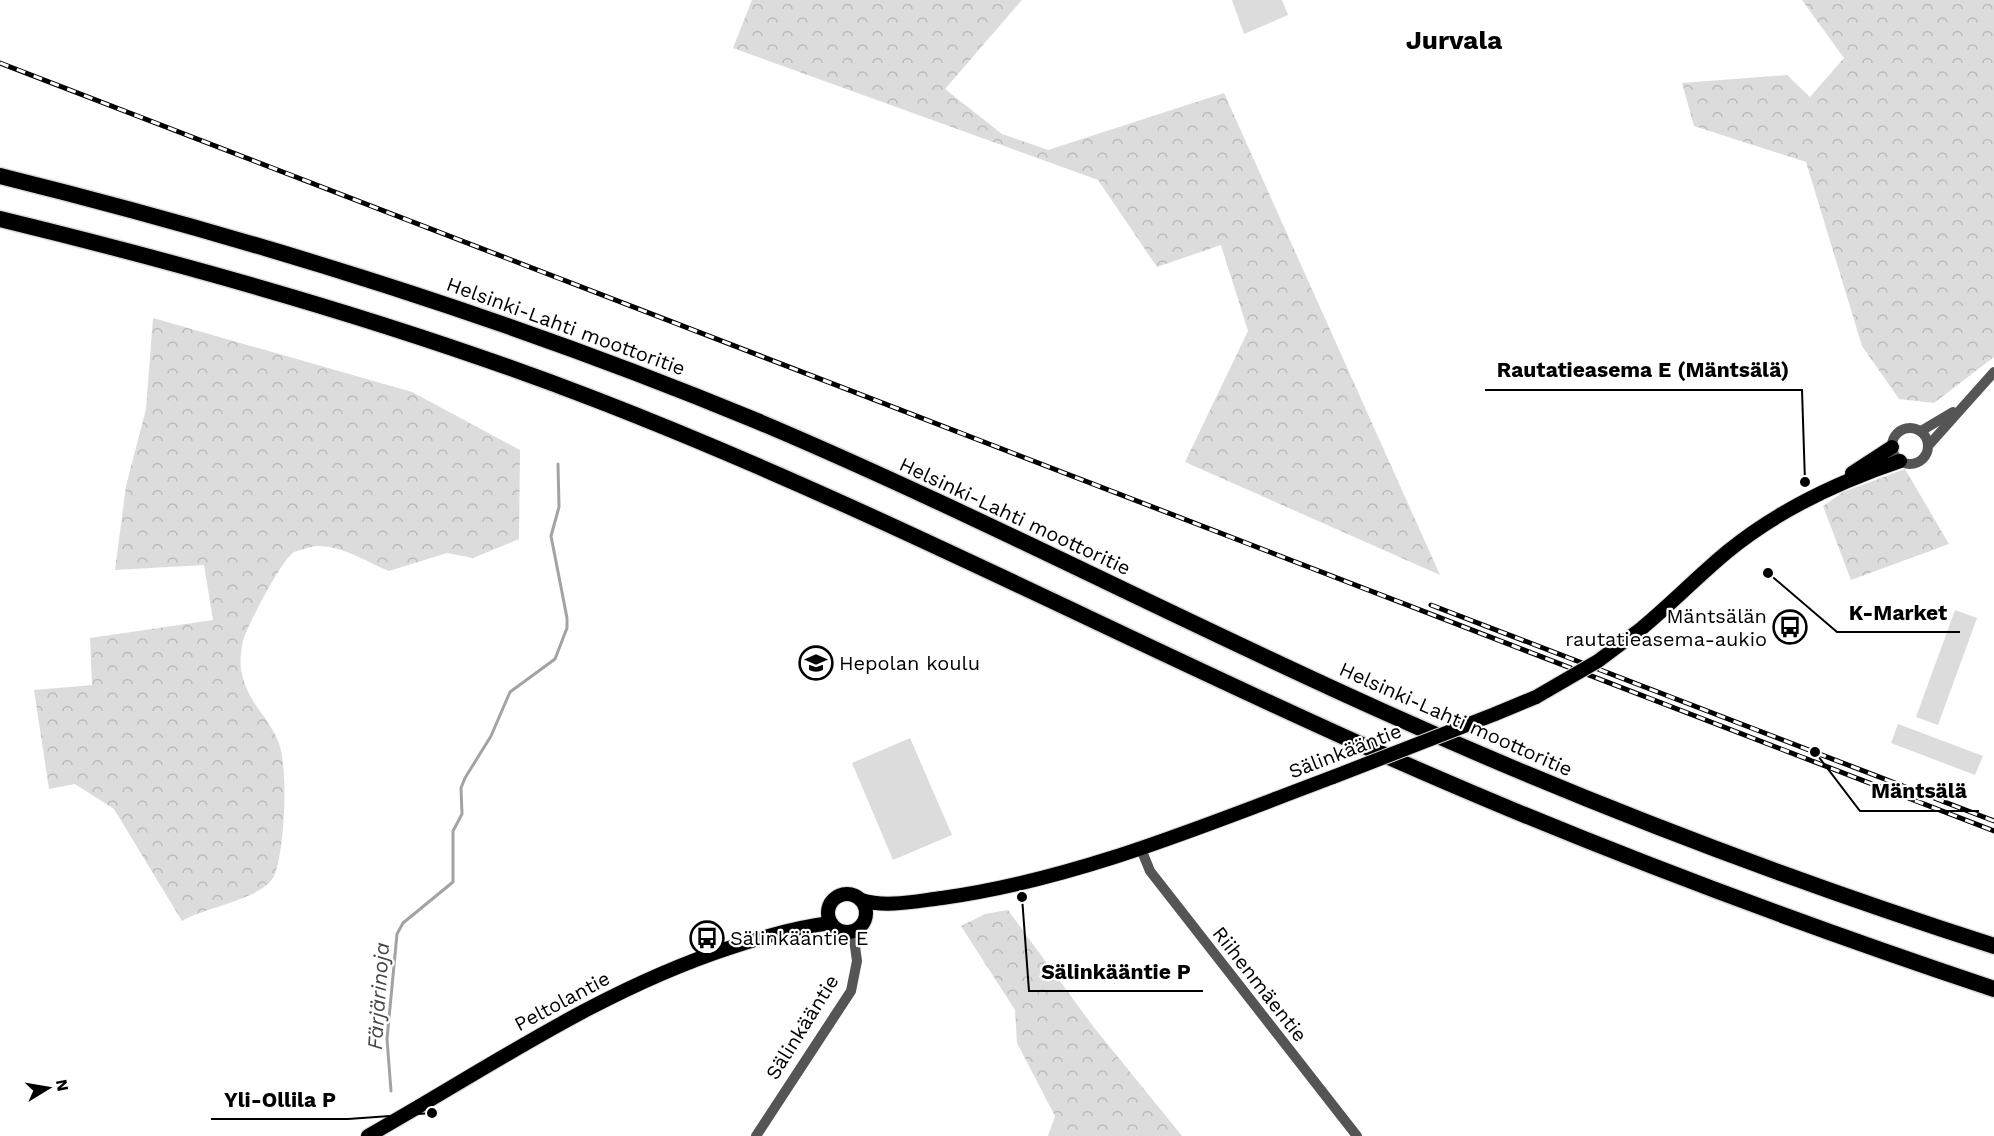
<svg xmlns="http://www.w3.org/2000/svg" width="1994" height="1136" viewBox="0 0 1994 1136" font-family="'Work Sans',sans-serif">
  <style>
    .green { fill: #dcdcdc }
    .forest { fill: url(#forest-crowns) }
    .lines { fill: none; stroke-linecap: round; stroke-linejoin: round }
    .stream { stroke: #a3a3a3; stroke-width: 3 }
    .major-casing { stroke: #dbdbdb; stroke-width: 16 }
    .highway-casing { stroke: #dbdbdb; stroke-width: 19 }
    .minor { stroke: #555; stroke-width: 10 }
    .major { stroke: #000; stroke-width: 14 }
    .highway { stroke: #000; stroke-width: 16 }
    .rail-casing { stroke: #000; stroke-width: 5 }
    .rail { stroke: #fff; stroke-width: 3; stroke-dasharray: 9; stroke-linecap: butt }
    .major-bridge-casing { stroke: #dbdbdb; stroke-width: 16; stroke-linecap: butt }
    .major-bridge { stroke: #000; stroke-width: 14 }
    .labels { text-anchor: middle; dominant-baseline: central; stroke-width: 4.5; stroke-linejoin: round; paint-order: stroke }
    .street-label { font-size: 20px; fill: #000; stroke: #fff }
    .poi-label { font-size: 20px; fill: #000; stroke: #fff; text-anchor: start }
    .water-label { font-size: 21px; font-style: italic; fill: #444; stroke: #fff }
    .district-label { font-size: 26px; font-weight: bold; fill: #000; stroke: #fff }
    .leader { fill: none; stroke: #000; stroke-width: 2 }
    .callout-dot { fill: #000; stroke: #fff; stroke-width: 2 }
    .callout-label { font-size: 21px; text-anchor: middle; font-weight: bold; fill: #000; stroke: #fff; stroke-width: 4.5; stroke-linejoin: round; paint-order: stroke }
  </style>
  <defs>
    <pattern id="forest-crowns" width="20" height="18" patternUnits="userSpaceOnUse" patternTransform="scale(1.5)"><rect width="20" height="18" fill="#dcdcdc"/><path d="M2 6a3 3 0 1 1 6 0M12 15a3 3 0 1 1 6 0" fill="none" stroke="#bbb"/></pattern>
  </defs>
  <rect width="100%" height="100%" fill="#fff"/>
  <!-- green -->
  <g class="green">
    <path d="M1232,0H1282L1288,15L1244,34Z"/>
    <path d="M1955,610L1977,618L1938,725L1916,717Z"/>
    <path d="M1898,724L1983,756L1975,775L1891,743Z"/>
    <path d="M910,738L952,835L893,860L852,763Z"/>
  </g>
  <!-- forest -->
  <g class="forest">
    <path d="M752,0H1022L945,89L1002,134L1048,150L1224,93L1440,575L1185,462L1248,331L1221,245L1157,267L1098,180L733,48Z"/>
    <path d="M1802,0H1994V357L1934,403L1899,399L1862,346L1806,162L1694,126L1682,83L1787,75L1810,97L1844,58Z"/>
    <path d="M153,318L412,392L520,450L519,539L473,558L447,553L389,571C367,562 341,545 316,546C311,547 300,550 294,552C282,559 249,623 244,638C241,646 240,661 241,669C247,703 266,713 278,741C289,765 285,852 274,876C263,899 205,907 182,921L114,809L75,784L49,789L34,690L92,685L90,638L213,620L204,565L115,570L126,486L146,409Z"/>
    <path d="M1905,469L1949,544L1851,580L1823,506L1843,492Z"/>
    <path d="M1008,910L1092,1025L1182,1136H1048L1055,1116L1017,1043L1015,1010L961,926L985,914Z"/>
  </g>
  <g class="lines">
    <!-- stream -->
    <path class="stream" d="M391,1091L387,1039L397,934L403,923L453,882V831L462,814L461,788L465,778L491,736L510,692L555,659L567,628V618L551,536L559,507L558,464"/>
    <defs>
      <g id="major">
        <path d="M1852,473L1892,447"/>
        <path d="M1642,628C1671,604 1698,576 1727,552C1778,510 1838,482 1900,461"/>
        <path d="M1495,714L1536,697"/>
        <circle cx="847" cy="913" r="19"/>
        <path d="M861,900C886,908 917,901 942,898C1078,879 1205,825 1333,777"/>
        <path d="M368,1136C487,1069 598,991 729,948C762,937 796,927 831,923"/>
      </g>
      <g id="highway">
        <path d="M0,176C258,240 511,319 757,421C968,510 1172,617 1382,711C1581,801 1786,879 1994,946"/>
        <path d="M0,219C202,268 403,325 597,400C858,501 1107,631 1362,745C1569,838 1779,917 1994,989"/>
      </g>
    </defs>
    <!-- major casing -->
    <use href="#major" class="major-casing"/>
    <!-- highway casing -->
    <use href="#highway" class="highway-casing"/>
    <!-- minor -->
    <g class="minor">
      <circle cx="1910" cy="446" r="18"/>
      <path d="M1921,431L1953,412"/>
      <path d="M1928,446L1994,372"/>
      <path d="M1141,849L1150,871L1357,1136"/>
      <path d="M756,1136L851,991L857,961L853,932"/>
    </g>
    <!-- major -->
    <use href="#major" class="major"/>
    <!-- highway -->
    <use href="#highway" class="highway"/>
    <defs>
      <g id="rail">
        <path d="M0,63L1994,831"/>
        <path d="M1431,605L1994,821"/>
      </g>
    </defs>
    <!-- rail casing -->
    <use href="#rail" class="rail-casing"/>
    <!-- rail -->
    <use href="#rail" class="rail"/>
    <defs>
      <g id="major-bridge">
        <path d="M1536,697L1598,661L1642,628"/>
        <path d="M1333,777L1495,714"/>
      </g>
    </defs>
    <!-- major-bridge casing -->
    <use href="#major-bridge" class="major-bridge-casing"/>
    <!-- major-bridge -->
    <use href="#major-bridge" class="major-bridge"/>
  </g>
  <!-- icons -->
  <defs>
    <symbol id="bus-ring" viewBox="-11 -11 22 22"><circle r="9.5" fill="#fff" stroke="#000" stroke-width="1.5"/><path d="M-5-6H5V4H4V6H2V4H-2V6H-4V4H-5ZM-3.5-4V0h7V-4ZM-3.5 1.2v1.5H-2V1.2ZM2 1.2v1.5H3.5V1.2Z" fill="#000"/></symbol>
    <symbol id="school-ring" viewBox="-11 -11 22 22"><circle r="9.5" fill="#fff" stroke="#000" stroke-width="1.5"/><path d="M0-5L7-2L0 1L-7-2ZM-4 1L0 2.5L4 1V4Q0 6-4 4Z" fill="#000"/></symbol>
  </defs>
  <g fill-rule="evenodd">
    <use href="#bus-ring" x="1771" y="608" width="38" height="38"/>
    <use href="#school-ring" x="797" y="644" width="38" height="38"/>
    <use href="#bus-ring" x="688" y="919" width="38" height="38"/>
  </g>
  <g class="labels">
    <!-- street labels -->
    <g class="street-label">
      <text transform="translate(566 326) rotate(20)">Helsinki-Lahti moottoritie</text>
      <text transform="translate(1015 516) rotate(25)">Helsinki-Lahti moottoritie</text>
      <text transform="translate(1456 719) rotate(24)">Helsinki-Lahti moottoritie</text>
      <text transform="translate(1345 751) rotate(-21)">Sälinkääntie</text>
      <text transform="translate(1260 984) rotate(52)">Riihenmäentie</text>
      <text transform="translate(562 1001) rotate(-28)">Peltolantie</text>
      <text transform="translate(802 1027) rotate(-58)">Sälinkääntie</text>
    </g>
    <!-- poi labels -->
    <g class="poi-label">
      <text x="1767" y="616" text-anchor="end">Mäntsälän<tspan x="1767" dy="23">rautatieasema-aukio</tspan></text>
      <text x="839" y="663">Hepolan koulu</text>
      <text x="730" y="938">Sälinkääntie E</text>
    </g>
    <!-- water labels -->
    <g class="water-label">
      <text transform="translate(378 996) rotate(-86)">Färjärinoja</text>
    </g>
    <!-- district labels -->
    <g class="district-label">
      <text x="1454" y="40">Jurvala</text>
    </g>
  </g>
  <!-- callouts -->
  <path class="leader" d="M1805 482L1802 390H1485M1768 573L1837 632H1960M1815 752L1860 811H1979M1022 897L1029 991H1203M432 1113L348 1119H211"/>
  <g class="callout-dot">
    <circle cx="1805" cy="482" r="6"/>
    <circle cx="1768" cy="573" r="6"/>
    <circle cx="1815" cy="752" r="6"/>
    <circle cx="1022" cy="897" r="6"/>
    <circle cx="432" cy="1113" r="6"/>
  </g>
  <g class="callout-label">
    <text x="1643" y="377">Rautatieasema E (Mäntsälä)</text>
    <text x="1898" y="620">K-Market</text>
    <text x="1919" y="798">Mäntsälä</text>
    <text x="1116" y="979">Sälinkääntie P</text>
    <text x="280" y="1107">Yli-Ollila P</text>
  </g>
  <!-- north arrow -->
  <g transform="translate(48 1088) rotate(79)" stroke="#ffffff" stroke-width="4.5" paint-order="stroke">
  <path d="M0-4.5L10 22L0 15L-10 22Z" fill="#000000"/>
  <text y="-9" font-size="16" font-weight="bold" text-anchor="middle" fill="#000000">N</text>
  </g>
</svg>
